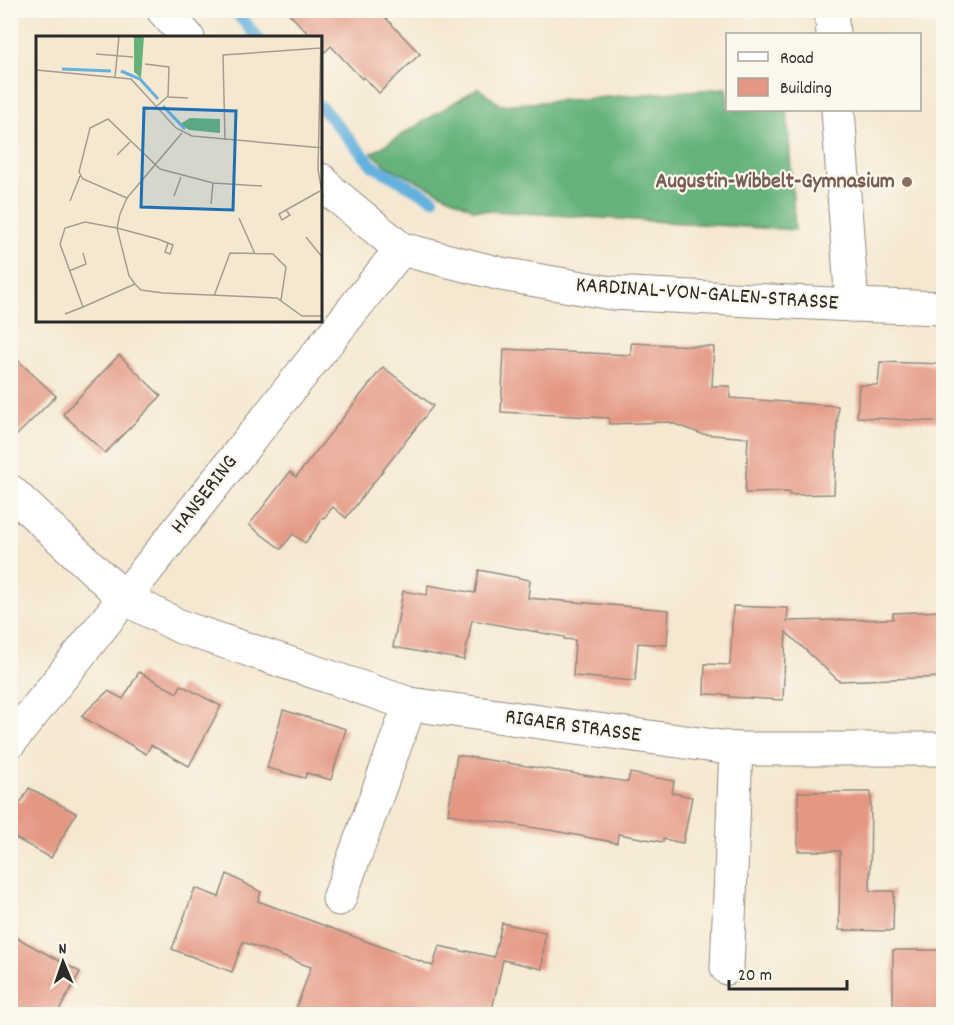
<svg xmlns="http://www.w3.org/2000/svg" width="954" height="1025" viewBox="0 0 954 1025" font-family="Dekko,sans-serif">
  <style>
    .forest { fill: #65b27c; stroke: #486e54; stroke-width: 1.5 }
    .lines { fill: none; stroke-linecap: round; stroke-linejoin: round }
    .stream { stroke: #65b1de; stroke-width: 12 }
    .building { fill: #e49884 }
    .minor-casing { stroke: #908a7e; stroke-width: 35 }
    .minor { stroke: #fff; stroke-width: 33 }
    .education-dot { fill: #8d6e63; stroke: #fbf7ec; stroke-width: 2 }
    .labels { text-anchor: middle; dominant-baseline: central; stroke-width: 4.5; stroke-linejoin: round; paint-order: stroke }
    .education-label { font-size: 22px; font-weight: bold; fill: #785e54; stroke: #fbf7ec; text-anchor: end }
    .street-label { font-size: 22px; fill: #2b2b2b; stroke: #fbf7ec }
    .inset-river { fill: none; stroke: #65b1de; stroke-width: 3 }
    .inset-road { fill: none; stroke: #a49c8f; stroke-width: 1.5 }
    .view { fill: #1f6fb2; fill-opacity: 0.15; stroke: #1f6fb2; stroke-width: 3 }
    .inset-edge { fill: none; stroke: #2b2b2b; stroke-width: 3 }
  </style>
  <rect width="100%" height="100%" fill="#fbf7ec"/>
  <filter id="ink" filterUnits="userSpaceOnUse"><feTurbulence type="fractalNoise" baseFrequency=".0167" numOctaves="2"/><feDisplacementMap in="SourceGraphic" scale="12" xChannelSelector="R" yChannelSelector="G"/><feConvolveMatrix kernelMatrix="1 2 1 2 8 2 1 2 1" color-interpolation-filters="sRGB"/></filter>
  <filter id="wash" filterUnits="userSpaceOnUse"><feTurbulence type="fractalNoise" baseFrequency=".008" numOctaves="4" result="noise"/><feDisplacementMap in="SourceGraphic" scale="24" xChannelSelector="R" yChannelSelector="G"/><feGaussianBlur stdDeviation="1.35" result="paint"/><feColorMatrix in="noise" values="0 0 0 0 0 0 0 0 0 0 0 0 0 0 0 0 0 1.4 0 .05"/><feComposite in="paint" operator="in"/></filter>
  <g filter="url(#wash)">
    <rect width="100%" height="100%" fill="#f5e8d1"/>
    <!-- forest -->
    <path class="forest" d="M478,88L501,105L727,88L728,110H787L795,230L475,210L387,166L372,153Z"/>
    <g class="lines">
      <!-- stream -->
      <g class="stream">
        <path d="M234,10L258,38"/>
        <path d="M321,107L373,166L433,199"/>
      </g>
    </g>
    <g id="blocks">
      <!-- building -->
      <g class="building">
        <path d="M286,10H378L420,54L379,93L364,77L362,79L331,46L325,52L321,47V38H312Z"/>
        <path d="M631,343L714,347L712,386H730V398L838,406L834,494L789,495V492L745,493L748,438L702,434L669,422L609,424V418L501,412L504,349L631,355Z"/>
        <path d="M10,353L56,396L10,442Z"/>
        <path d="M119,355L161,396L105,453L63,414Z"/>
        <path d="M880,362L944,364V422L857,417L859,385H878Z"/>
        <path d="M383,367L433,406L346,518L333,507L324,518L323,517L318,526L305,543L293,534L281,549L249,525L290,472L296,477Z"/>
        <path d="M479,570L530,580L528,598L669,610L667,645L638,643L635,681L573,676L575,640L564,639V637L472,620L464,660L393,647L403,591L427,595L428,585L475,593Z"/>
        <path d="M733,606L788,608L787,621L893,619V613L943,611L944,677L839,681L786,632L783,700L729,697V695L704,694L705,664L730,665Z"/>
        <path d="M139,672L177,693L181,685L221,706L189,766L151,745L146,754L81,716L108,691L123,699Z"/>
        <path d="M283,710L346,729L331,780L307,773L305,778L267,768Z"/>
        <path d="M457,755L628,782L630,773L674,781L672,793L692,797L683,843L663,839V842L618,834L617,843L555,831L448,814Z"/>
        <path d="M29,788L76,813L51,858L10,835V793L21,802Z"/>
        <path d="M798,792H871L870,891H894L893,931L839,930L840,851H798Z"/>
        <path d="M227,874L261,892L258,901L433,966L439,946L466,952V951L494,957L502,923L545,932L542,969L503,960L491,1014H294L311,967L243,942L232,972L172,949L195,888L219,897Z"/>
        <path d="M10,934L80,972L57,1014H30L10,1004Z"/>
        <rect x="893" y="950" width="51" height="64"/>
      </g>
    </g>
  </g>
  <g filter="url(#ink)">
    <use href="#blocks" fill-opacity="0" stroke="#908a7e" stroke-width="1.5"/>
    <g class="lines">
      <defs>
        <g id="minor">
          <path d="M163,10L188,38"/>
          <path d="M831,10L833,34"/>
          <path d="M838,110L852,305"/>
          <path d="M321,180L332,192L401,249L501,274L611,293L852,305L944,308"/>
          <path d="M10,491L124,598L181,627L410,704L736,749H944"/>
          <path d="M10,742L401,249"/>
          <path d="M339,899L410,704"/>
          <path d="M727,968L736,749"/>
        </g>
      </defs>
      <!-- minor casing -->
      <use href="#minor" class="minor-casing"/>
      <!-- minor -->
      <use href="#minor" class="minor"/>
    </g>
  </g>
  <!-- markers -->
  <circle class="education-dot" cx="907" cy="182" r="6"/>
  <g class="labels">
    <!-- education labels -->
    <g class="education-label">
      <text x="895" y="182">Augustin-Wibbelt-Gymnasium</text>
    </g>
    <!-- street labels -->
    <g class="street-label">
      <text transform="translate(707 295) rotate(4)">KARDINAL-VON-GALEN-STRASSE</text>
      <text transform="translate(205 495) rotate(-52)">HANSERING</text>
      <text transform="translate(573 727) rotate(8)">RIGAER STRASSE</text>
    </g>
  </g>
  <!-- overview -->
  <g transform="translate(36 36)">
    <rect width="286" height="286" fill="#f5e8d1"/>
    <path d="M98,0H108L105,42L98,36ZM154,82L184,83V97L153,94L144,88Z" fill="#65b27c"/>
    <path class="inset-river" d="M26,33L75,35M85,35L104,43L122,63M127,70L149,93"/>
    <path class="inset-road" d="M285,0L282,134L287,161M60,18L97,21M109,28L133,31L132,60L121,70M0,34L95,43L140,92L156,100L287,112M79,41L83,0M132,61L152,62M146,97L91,162L84,178L81,192L93,240L99,248L105,254L127,257L241,262L266,280H287M189,104L187,19L285,12M81,119L94,106M138,160L145,141M91,162L47,143L43,136L54,92L72,83L124,133L177,147L226,150M34,165L44,140M175,168L177,147M250,174L254,179L246,184L243,178L250,174L284,155M203,182L219,218M270,201L286,221M33,235L50,228L47,217M99,248L47,271L24,208L29,192L49,186L81,192L122,203L137,209L134,218L129,216L132,207M178,260L194,217L237,218L250,231L245,264M29,278L47,271"/>
    <path class="view" d="M108,72L200,75L197,174L105,171Z"/>
    <rect width="286" height="286" class="inset-edge"/>
  </g>
  <!-- margin -->
  <rect width="954" height="1025" fill="none" stroke="#fbf7ec" stroke-width="36"/>
  <!-- legend -->
  <rect x="726" y="33" width="195" height="78" fill="#fbf7ec" stroke="#a8a59f" stroke-width="1.5"/>
  <rect x="738" y="52" width="30" height="9" fill="#ffffff" stroke="#a8a59f" stroke-width="1.5"/>
  <text x="780" y="63" font-size="18" fill="#2b2b2b">Road</text>
  <rect x="738" y="78" width="30" height="18" fill="#e49884" stroke="#a8a59f" stroke-width="1.5"/>
  <text x="780" y="93" font-size="18" fill="#2b2b2b">Building</text>
  <!-- north arrow -->
  <g transform="translate(63 962) rotate(358)" stroke="#fbf7ec" stroke-width="4.5" paint-order="stroke">
  <path d="M0-4.5L10 22L0 15L-10 22Z" fill="#2b2b2b"/>
  <text y="-9" font-size="16" font-weight="bold" text-anchor="middle" fill="#2b2b2b">N</text>
  </g>
  <!-- scale -->
  <path d="M729 980v9h118v-9" fill="none" stroke="#2b2b2b" stroke-width="3"/>
  <text x="738" y="980" font-size="18" fill="#2b2b2b" stroke="#fbf7ec" stroke-width="4.5" paint-order="stroke">20 m</text>
</svg>
